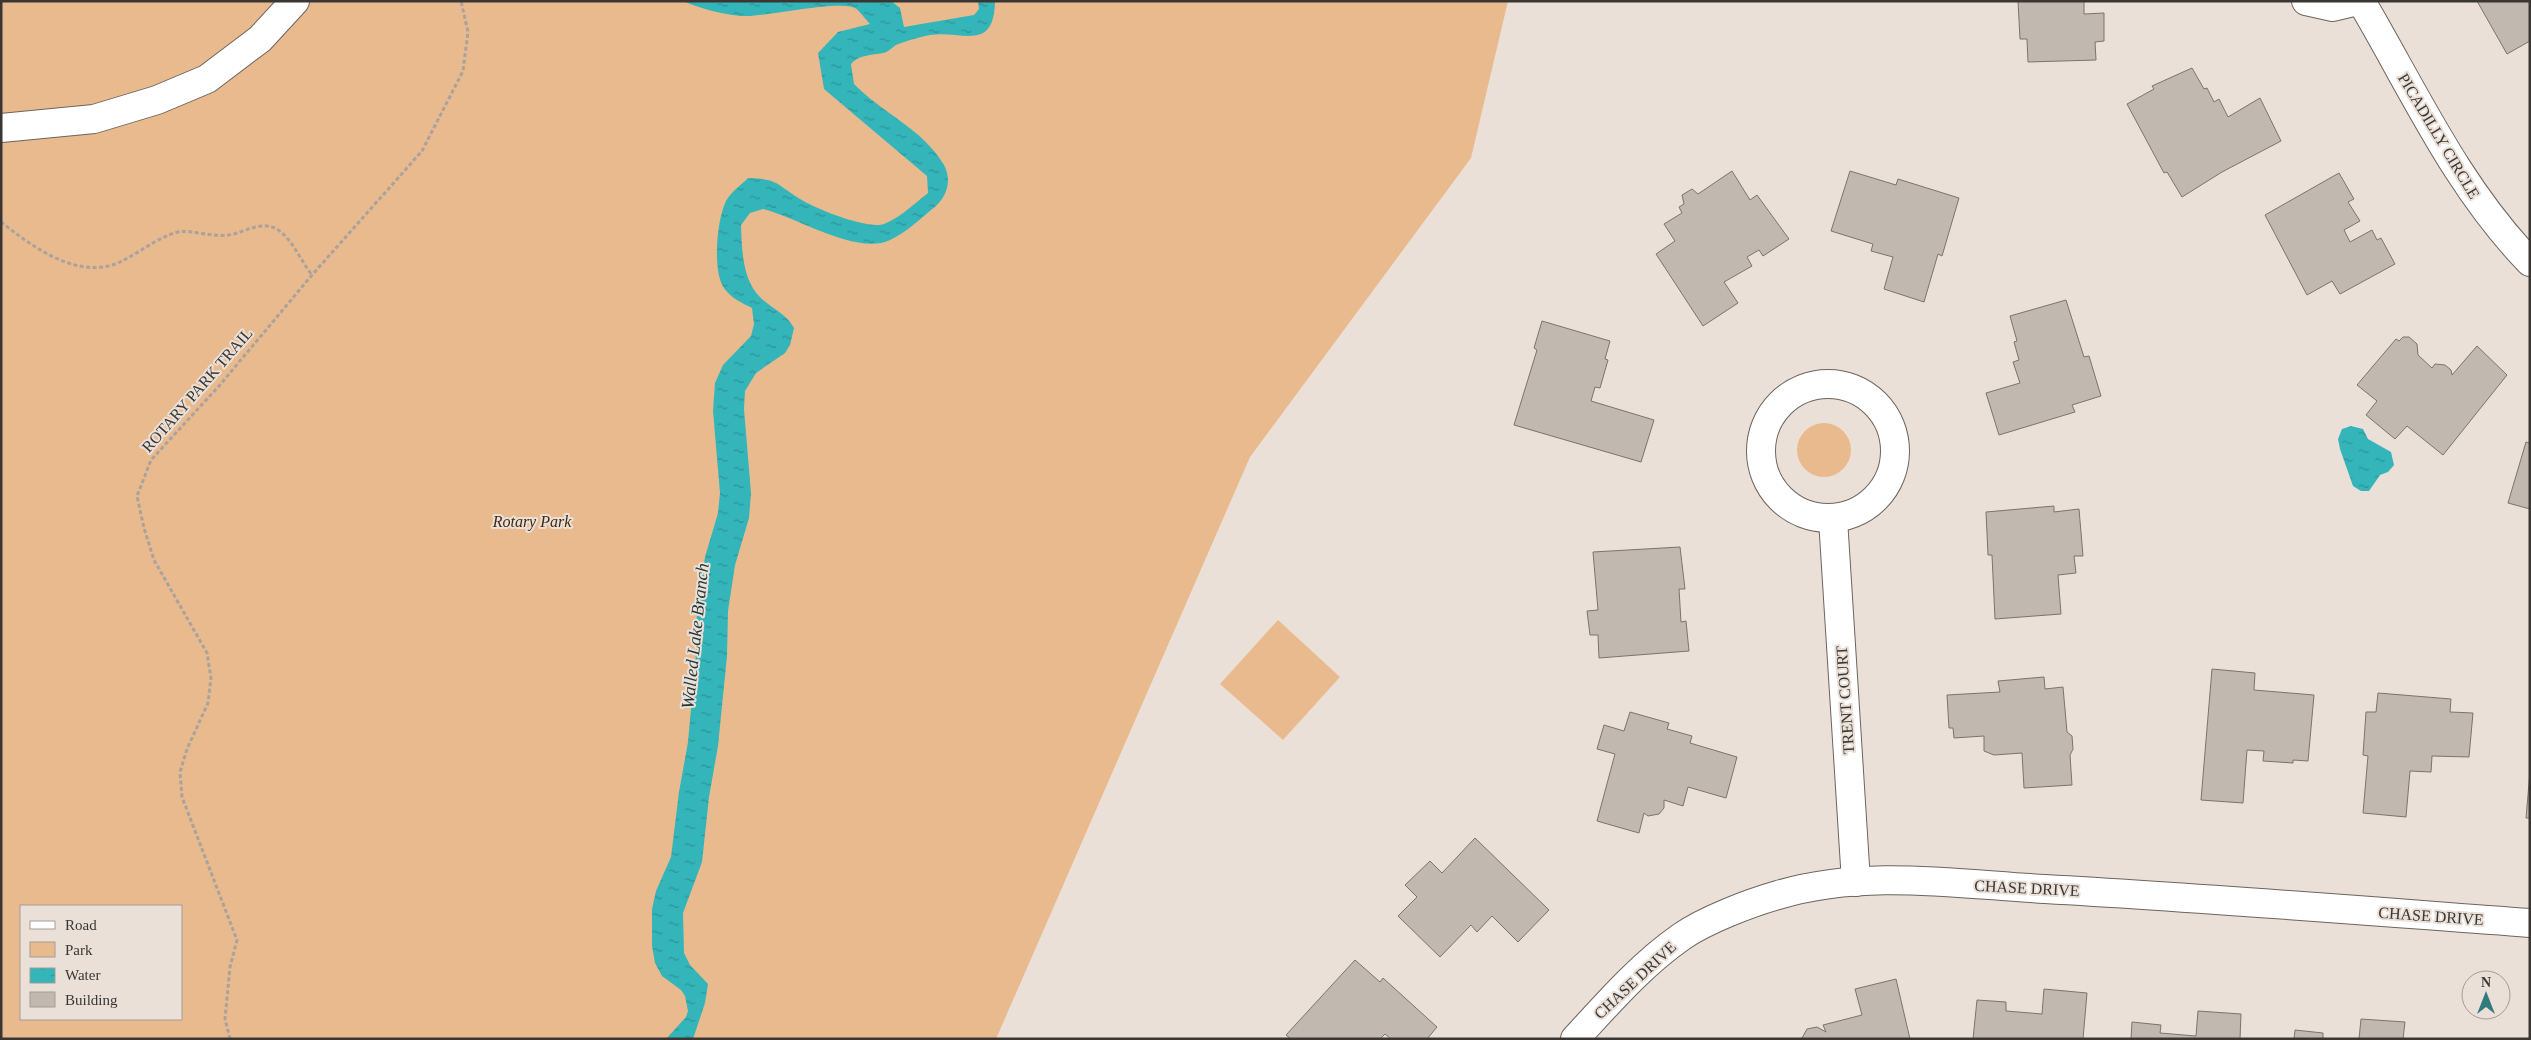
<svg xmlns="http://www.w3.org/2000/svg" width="2531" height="1040" viewBox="0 0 2531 1040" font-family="Georgia,serif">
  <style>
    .green { fill: #e9ba8e; fill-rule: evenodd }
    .water { fill: url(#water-ripples) }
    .building { fill: #c1b8b0; stroke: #7c736c }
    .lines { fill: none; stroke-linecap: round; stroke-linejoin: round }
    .minor-casing { stroke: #6c645d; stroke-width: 30 }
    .path { stroke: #aaa29c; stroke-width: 3; stroke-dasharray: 4 2.5; stroke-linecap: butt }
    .minor { stroke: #fff; stroke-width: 28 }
    .labels { text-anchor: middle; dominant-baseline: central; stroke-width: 4; stroke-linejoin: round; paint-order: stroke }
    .street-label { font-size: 16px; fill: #3a3633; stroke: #eae0d8 }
    .park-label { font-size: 16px; font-style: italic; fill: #43290e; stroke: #eae0d8 }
    .water-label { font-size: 18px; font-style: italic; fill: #1f3536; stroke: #eae0d8 }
  </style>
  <defs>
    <pattern id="water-ripples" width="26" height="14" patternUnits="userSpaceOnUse" patternTransform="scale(1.25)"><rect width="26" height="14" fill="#33b5ba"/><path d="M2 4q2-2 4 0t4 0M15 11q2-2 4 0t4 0" fill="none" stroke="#2c9498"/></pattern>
  </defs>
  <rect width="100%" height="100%" fill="#eae0d8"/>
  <!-- green -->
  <g class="green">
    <path d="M1,1H1508L1471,158L1250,457L996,1039H1ZM21,906H181V1019H21Z"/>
    <circle cx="1824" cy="450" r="27"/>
    <path d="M1278,620L1340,677L1283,740L1220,684Z"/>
  </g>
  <!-- water -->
  <g class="water">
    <path d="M683,1H891L900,8L904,27L974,15L979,9L978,1H995C994,53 962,30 930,35C920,37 906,41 896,45C891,48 889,52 883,53C872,55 858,55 851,64L854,84C882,113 923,129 944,165C952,180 947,196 936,206C921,218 907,232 890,240C857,256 797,217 763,209L750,213L741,225C742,249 742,278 759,296C770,308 786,313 794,328L790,345L785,353L756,373L745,391L744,409L751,493L749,518L735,565L728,611L727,656L718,746L709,797L702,862L683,913L684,953L690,965L708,984L705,1003L693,1039H666L686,1017L688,1011L685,996L681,990L662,976L655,963L652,946V909L656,891L671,857L679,792L688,742L696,653L697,607L705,557L718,513L720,493L713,411L715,383L723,365L751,336L754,324L752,308C742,303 731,298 724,288C712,271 717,219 726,201C731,192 741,185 748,178C778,179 776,184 800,199C814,208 868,230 884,224C900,218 915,203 928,193L927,176L824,89L818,53L838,32L870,24C866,20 859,10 855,8C839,0 768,16 747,16C726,16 702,9 683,1Z"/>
    <path d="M2351,426L2363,429L2368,439L2391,452L2394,465L2388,472L2380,475L2369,491H2361L2353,486L2340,449L2338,439L2342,429Z"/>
  </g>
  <!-- building -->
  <g class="building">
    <path d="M2018,1H2084V14L2104,13V41L2095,42L2096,60L2028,62L2027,39H2020Z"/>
    <path d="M2477,1H2530V41L2507,54Z"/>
    <path d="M2192,68L2204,89L2207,88L2214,102L2219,99L2228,117L2260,98L2281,141L2222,172L2182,197L2167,172L2164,173L2127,104L2154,89L2152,86Z"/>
    <path d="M1732,171L1750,200L1757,195L1789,239L1763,256L1759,250L1747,257L1752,266L1724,282L1738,303L1703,326L1656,254L1675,241L1664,224L1682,213L1679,207L1684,204L1682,195L1692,189L1698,194Z"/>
    <path d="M1850,171L1896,185L1898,179L1959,198L1942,256L1938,254L1924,302L1884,289L1893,257L1871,251L1873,244L1831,231Z"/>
    <path d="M2339,173L2354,199L2348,202L2360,221L2344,230L2350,242L2372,230L2377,240L2381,238L2395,264L2340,294L2332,281L2307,295L2265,215Z"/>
    <path d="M2066,300L2084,357L2089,356L2101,396L2072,405L2075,412L1999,435L1986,393L2020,383L2013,362L2019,360L2014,342L2017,341L2010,316Z"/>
    <path d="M1542,321L1610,341L1605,359L1608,360L1600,388L1595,387L1591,401L1654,420L1641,462L1514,425L1537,350L1534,348Z"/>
    <path d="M2403,337H2409L2417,344L2418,355L2432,368L2435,364L2445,365L2451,370L2452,375L2477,346L2507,375L2443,455L2407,426L2395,439L2366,415L2377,401L2357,385L2396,339L2399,341Z"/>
    <path d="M2526,442L2530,443V509L2508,503Z"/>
    <path d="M2054,506V512L2079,509L2083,556H2074L2076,573L2058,575L2061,614L1995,619L1992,555H1988L1986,512Z"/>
    <path d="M1680,547L1685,589H1679L1681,622L1686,621L1689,651L1599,658L1598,635H1590L1587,611L1598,610L1593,552Z"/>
    <path d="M2212,669L2255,673L2254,690L2314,695L2308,761L2293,760V763L2263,761L2264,751L2247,750L2243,803L2201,800Z"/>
    <path d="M2044,677L2045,689L2063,687L2067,732L2072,736L2073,749L2070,755L2072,785L2024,788L2022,753L1994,755L1984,751V736L1954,738L1953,728H1949L1947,695L2000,692L1998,681Z"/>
    <path d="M2378,693L2451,699L2450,712L2473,713L2469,757L2432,756L2431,772L2410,771L2406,817L2363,813L2368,756L2363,755L2366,712H2376Z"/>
    <path d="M1630,712L1669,723L1667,729L1692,736L1690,743L1737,757L1726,798L1688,787L1683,806L1664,800V808L1659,814L1648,816L1644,813L1639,833L1597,821L1615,754L1597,749L1604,725L1624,731Z"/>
    <path d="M2530,772V818H2526Z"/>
    <path d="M1475,838L1549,910L1518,942L1492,916L1477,932L1471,925L1440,957L1398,916L1417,897L1405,885L1430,861L1442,873Z"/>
    <path d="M1355,960L1380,982L1383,978L1437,1027L1427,1039H1391L1385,1034L1380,1039H1291L1286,1035Z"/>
    <path d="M1896,979L1910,1039H1799L1802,1038L1807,1029L1817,1027L1826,1032L1823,1025L1862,1015L1855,989Z"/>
    <path d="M2044,989L2087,993L2083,1039H1973L1977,1000L2006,1002V1011L2042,1014Z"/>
    <path d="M2198,1011L2241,1014L2240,1039H2131L2132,1022L2161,1025L2160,1033L2196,1036Z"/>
    <path d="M2361,1019L2405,1022L2403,1039H2359Z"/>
    <path d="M2295,1030L2323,1033V1039H2294Z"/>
  </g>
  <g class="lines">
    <defs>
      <g id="minor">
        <path d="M2306,1L2333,7L2358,1"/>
        <path d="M2361,1C2414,91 2457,187 2530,262"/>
        <path d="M1,128L94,119L157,100L207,79L260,39L295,1"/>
        <circle cx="1828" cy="451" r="67"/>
        <path d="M1833,519L1856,882"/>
        <path d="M1575,1039C1608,1003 1641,965 1681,937C1705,920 1750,903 1778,895C1864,869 1957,884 2045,889C2207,898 2368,911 2530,923"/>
      </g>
    </defs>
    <!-- minor casing -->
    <use href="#minor" class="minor-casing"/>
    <!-- path -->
    <g class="path">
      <path d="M1,222C33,247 78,281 120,262C139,253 158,237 178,232C193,229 213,239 234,234C249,230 265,219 281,232C294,243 301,261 312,275"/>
      <path d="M230,1039L225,1019L230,967L237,940L182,797L180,772L187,749L208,703L211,678L207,653L154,560L144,528L137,496L151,460L219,386L312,275L422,151L463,71L468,32L461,1"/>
    </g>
    <!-- minor -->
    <use href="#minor" class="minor"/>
  </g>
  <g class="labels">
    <!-- street labels -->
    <g class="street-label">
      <text transform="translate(2439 136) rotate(59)">PICADILLY CIRCLE</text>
      <text transform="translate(197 390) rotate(-49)">ROTARY PARK TRAIL</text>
      <text transform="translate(1845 700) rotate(-94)">TRENT COURT</text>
      <text transform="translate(2027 888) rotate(3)">CHASE DRIVE</text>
      <text transform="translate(2431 916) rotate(4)">CHASE DRIVE</text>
      <text transform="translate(1635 980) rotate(-43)">CHASE DRIVE</text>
    </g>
    <!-- park labels -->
    <g class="park-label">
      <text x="532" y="521">Rotary Park</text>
    </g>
    <!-- water labels -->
    <g class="water-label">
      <text transform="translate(695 636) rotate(-84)">Walled Lake Branch</text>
    </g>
  </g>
  <!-- border -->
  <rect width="2531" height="1040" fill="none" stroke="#3a3633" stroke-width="5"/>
  <!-- legend -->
  <rect x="20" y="905" width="162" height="115" fill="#eae0d8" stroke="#a49c96"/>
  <rect x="30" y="921" width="25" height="8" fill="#ffffff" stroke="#a49c96"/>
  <text x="65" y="930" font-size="15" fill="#3a3633">Road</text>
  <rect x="30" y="942" width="25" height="15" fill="#e9ba8e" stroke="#a49c96"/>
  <text x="65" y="955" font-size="15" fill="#3a3633">Park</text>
  <rect x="30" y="968" width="25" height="15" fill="url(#water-ripples)" stroke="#a49c96"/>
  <text x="65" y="980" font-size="15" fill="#3a3633">Water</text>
  <rect x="30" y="992" width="25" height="15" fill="#c1b8b0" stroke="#a49c96"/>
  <text x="65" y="1005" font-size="15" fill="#3a3633">Building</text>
  <!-- north arrow -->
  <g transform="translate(2486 995)"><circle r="24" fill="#eae0d8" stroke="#a49c96"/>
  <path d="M0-4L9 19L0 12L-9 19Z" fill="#317b7e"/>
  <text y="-8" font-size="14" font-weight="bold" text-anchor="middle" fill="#3a3633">N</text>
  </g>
</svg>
